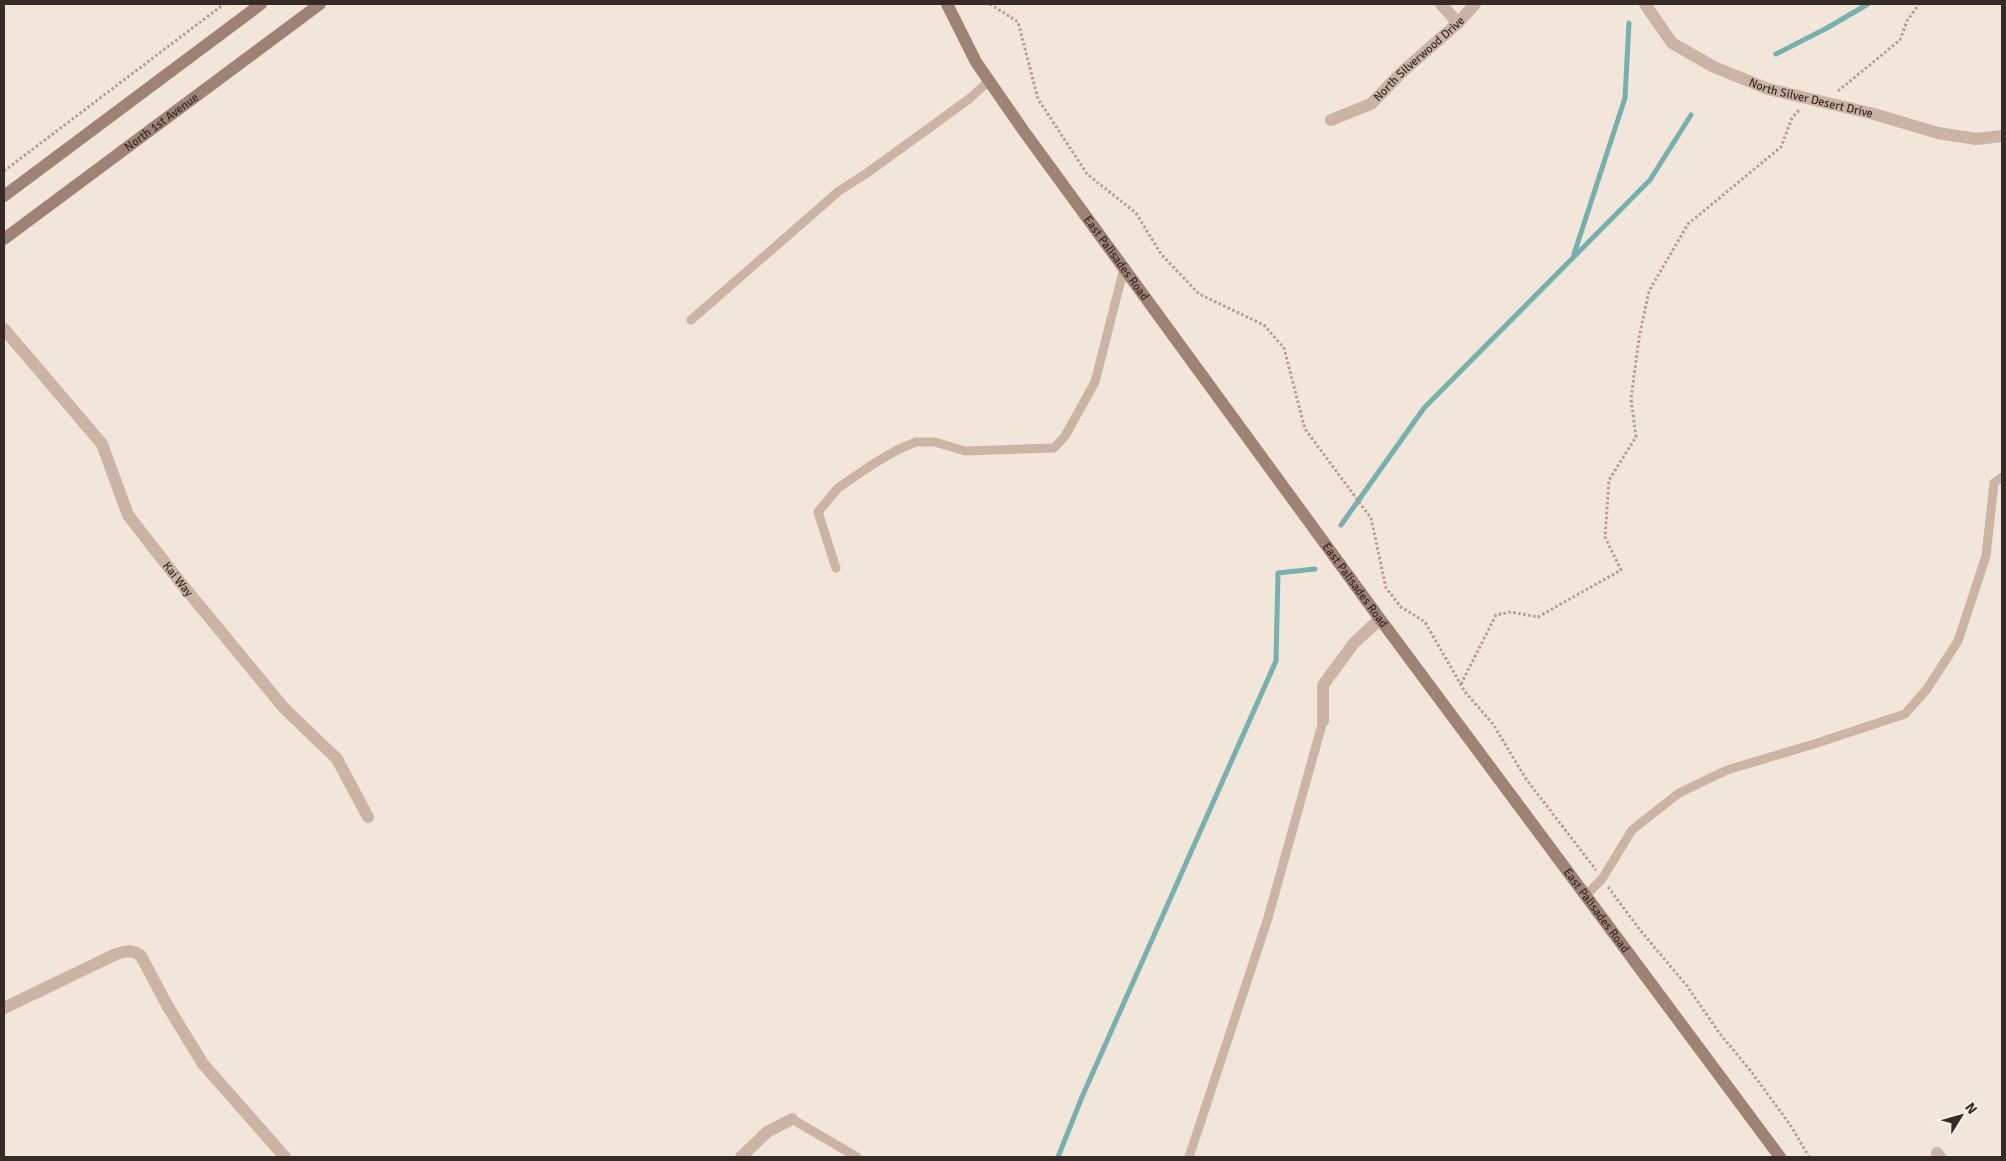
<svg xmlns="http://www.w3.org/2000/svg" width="2006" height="1161" viewBox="0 0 2006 1161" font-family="Signika,sans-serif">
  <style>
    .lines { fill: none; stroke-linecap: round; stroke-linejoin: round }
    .stream { stroke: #77b1af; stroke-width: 5 }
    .path { stroke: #b79d8f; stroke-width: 3; stroke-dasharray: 2.5 2.5; stroke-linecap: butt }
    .lane { stroke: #cbb3a5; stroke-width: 9 }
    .street { stroke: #cbb3a5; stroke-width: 12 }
    .secondary { stroke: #9f8276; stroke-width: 12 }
    .labels { text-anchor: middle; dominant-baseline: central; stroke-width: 4; stroke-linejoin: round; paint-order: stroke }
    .street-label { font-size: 12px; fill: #362a27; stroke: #faefe6 }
  </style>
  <rect width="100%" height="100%" fill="#f2e5d9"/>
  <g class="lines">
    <!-- stream -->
    <g class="stream">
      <path d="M1776,54L1827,28L1868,4"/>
      <path d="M1574,254L1625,98L1629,23"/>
      <path d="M1341,525L1424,408L1650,180L1691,115"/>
      <path d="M1058,1157L1082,1097L1276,661L1278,573L1315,569"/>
    </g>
    <!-- path -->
    <g class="path">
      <path d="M990,4L1018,22L1038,99L1087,174L1136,213L1161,254L1199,294L1264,325L1284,348L1305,429L1371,518L1386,588L1401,607L1425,622L1465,692L1493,724L1526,779L1596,870"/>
      <path d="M1838,91L1900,40L1907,21L1919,4"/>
      <path d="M4,171L224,4"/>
      <path d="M1461,684L1496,615L1511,612L1538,617L1621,570L1605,537L1609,480L1636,437L1631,399L1639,338L1649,291L1688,224L1781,147L1792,118L1799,110"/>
      <path d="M1608,887L1640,930L1687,986L1720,1034L1750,1070L1791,1126L1809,1157"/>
    </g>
    <!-- lane -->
    <g class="lane">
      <path d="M691,320L839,191L867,173L969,99L989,81"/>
      <path d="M836,568L818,512L838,488L873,464L899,449L916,442H935L965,451L1054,448L1065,436L1095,382L1124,268"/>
      <path d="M1586,895L1602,879L1632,830L1679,793L1727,770L1814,744L1905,714L1927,689L1958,641L1986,556L1994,483L2002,477"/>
      <path d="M792,1119L857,1157"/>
      <path d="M1189,1157L1268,918L1323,721"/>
    </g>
    <!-- street -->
    <g class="street">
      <path d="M1441,4L1458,23"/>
      <path id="s1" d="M1645,4L1672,43L1714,67L1768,89L1874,114L1938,133L1976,139L2002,136"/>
      <path id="s2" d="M1331,120L1371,104L1402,72L1458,23L1475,4"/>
      <path id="s3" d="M4,329L102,444L128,515L180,582L284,708L337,759L368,817"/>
      <path d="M1323,721V685L1354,643L1380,619"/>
      <path d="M4,1008L114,955C125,951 131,949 141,956L167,1005L203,1064L285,1157"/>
      <path d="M1937,1153L1940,1157"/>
      <path d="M741,1157L767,1132L792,1119"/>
    </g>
    <!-- secondary -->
    <g class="secondary">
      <path id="s4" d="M947,4L976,62L1023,130L1380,619L1780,1157"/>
      <path d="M4,196L261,4"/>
      <path id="s5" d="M4,239L320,4"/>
    </g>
  </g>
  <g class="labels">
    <!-- street labels -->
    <g class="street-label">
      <text stroke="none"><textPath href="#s2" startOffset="109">North Silverwood Drive</textPath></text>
      <text stroke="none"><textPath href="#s1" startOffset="198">North Silver Desert Drive</textPath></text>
      <text stroke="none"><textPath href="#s5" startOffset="196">North 1st Avenue</textPath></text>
      <text stroke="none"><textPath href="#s4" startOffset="306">East Palisades Road</textPath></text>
      <text stroke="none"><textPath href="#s3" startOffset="308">Kai Way</textPath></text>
      <text stroke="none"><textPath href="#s4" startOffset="711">East Palisades Road</textPath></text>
      <text stroke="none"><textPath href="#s4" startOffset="1116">East Palisades Road</textPath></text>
    </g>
  </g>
  <!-- border -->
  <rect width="2006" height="1161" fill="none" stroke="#362a27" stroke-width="10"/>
  <!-- north arrow -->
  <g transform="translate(1961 1116) rotate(53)" stroke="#faefe6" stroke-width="4" paint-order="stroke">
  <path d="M0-4L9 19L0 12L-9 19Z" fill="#362a27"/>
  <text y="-8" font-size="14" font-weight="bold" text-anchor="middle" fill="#362a27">N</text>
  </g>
</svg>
